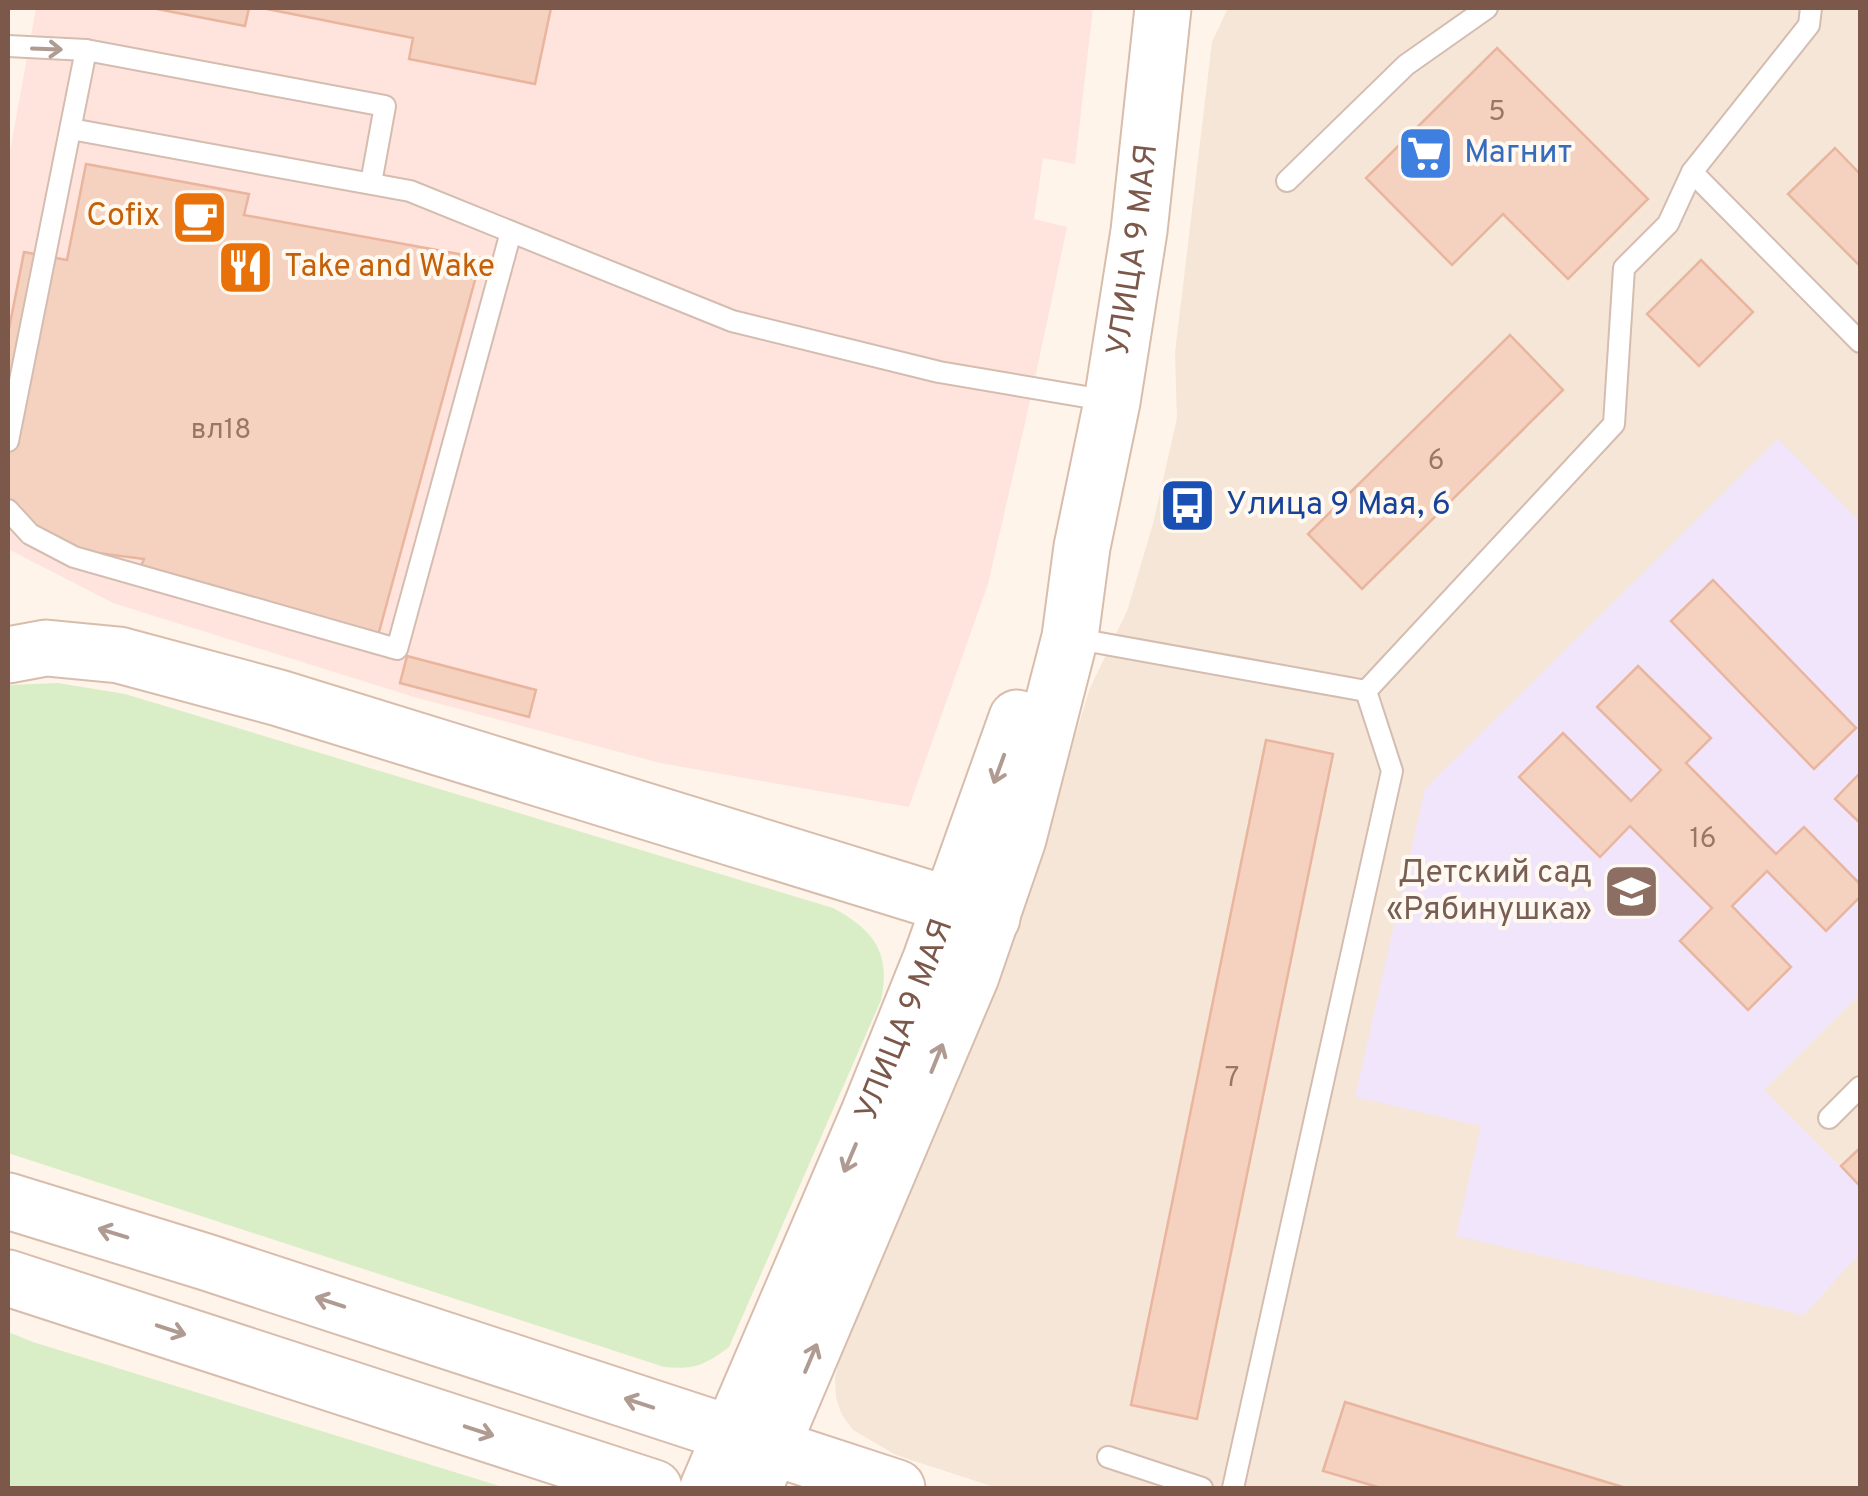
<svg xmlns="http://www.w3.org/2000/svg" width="1868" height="1496" viewBox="0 0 1868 1496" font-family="Overpass,sans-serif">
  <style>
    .residential { fill: #f6e6d7 }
    .commercial { fill: #ffe4dd }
    .education { fill: #f1e5fb }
    .green { fill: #d9eec6 }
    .building { fill: #f5d1bf; stroke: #e9b59e; stroke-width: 2.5 }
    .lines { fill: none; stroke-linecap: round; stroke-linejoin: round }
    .lane-casing { stroke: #d4bdb0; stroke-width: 24 }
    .secondary-casing { stroke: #d8bdad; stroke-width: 59 }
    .lane { stroke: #fff; stroke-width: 20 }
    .secondary { stroke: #fff; stroke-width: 55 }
    .oneway { stroke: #b09b92 }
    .labels { text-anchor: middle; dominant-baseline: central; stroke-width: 8; stroke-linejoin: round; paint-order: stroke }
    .number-label { font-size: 28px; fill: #9a7667 }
    .shop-label { font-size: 32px; fill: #366cbe; stroke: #fff9f1; text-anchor: start }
    .food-label { font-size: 32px; fill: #c56008; stroke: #fff9f1; text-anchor: end }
    .street-label { font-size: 32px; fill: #7b584a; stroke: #fff9f1 }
    .transit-label { font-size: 32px; fill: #164399; stroke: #fff9f1; text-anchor: start }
    .education-label { font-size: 32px; fill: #785e54; stroke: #fff9f1; text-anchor: end }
  </style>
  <rect width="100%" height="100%" fill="#fef4e9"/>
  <!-- residential -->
  <path class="residential" d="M1228,8H1860V1488H997L896,1455L853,1430L842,1415L836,1398L835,1378L842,1348L1043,840L1090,688L1127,611L1153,524L1177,418L1175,353L1212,42Z"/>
  <!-- commercial -->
  <path class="commercial" d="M36,8H1093L1075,164L1043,158L1034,219L1067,227L1033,388L988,584L909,807L660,763L414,697L113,603L8,549V162Z"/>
  <!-- education -->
  <path class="education" d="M1778,439L1860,522V994L1764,1090L1860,1186V1253L1804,1315L1456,1236L1481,1126L1355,1097L1425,789Z"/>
  <!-- green -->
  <g class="green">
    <path d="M58,683L125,694L833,908C874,930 891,953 881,1000L729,1347C705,1365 694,1370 664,1367L8,1153V685Z"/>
    <path d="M8,1332L33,1342L506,1488H8Z"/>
  </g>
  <!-- building -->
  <g class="building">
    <path d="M152,8H249L245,26Z"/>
    <path d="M262,8H551L535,84L409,59L413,38Z"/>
    <path d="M1497,48L1648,199L1568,279L1503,214L1452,265L1366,178Z"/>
    <path d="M1835,148L1860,174V266L1788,194Z"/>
    <path d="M86,164L249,194L244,215L481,258L376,643L140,568L144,559L67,549L64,541L8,528V334L24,252L67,260Z"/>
    <path d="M1701,260L1753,312L1699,366L1647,314Z"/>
    <path d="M1510,335L1563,390L1362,589L1308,534Z"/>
    <path d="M1713,580L1856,728L1814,769L1671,621Z"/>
    <path d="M407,656L536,690L529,717L400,683Z"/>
    <path d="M1638,666L1711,738L1686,763L1776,854L1804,827L1860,884V897L1826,931L1767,871L1732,906L1791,967L1748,1010L1680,941L1712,908L1630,826L1600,857L1519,777L1563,733L1631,801L1661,770L1597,707Z"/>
    <path d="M1266,740L1333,754L1197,1419L1131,1405Z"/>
    <path d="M1860,773V823L1835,799Z"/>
    <path d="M1860,1148V1186L1841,1166Z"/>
    <path d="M1345,1402L1626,1488H1381L1323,1471Z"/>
  </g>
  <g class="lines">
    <defs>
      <g id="lane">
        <path d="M8,46L86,50"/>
        <path d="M71,129L410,191L732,321L939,372L1110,401"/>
        <path d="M1692,172L1860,342"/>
        <path d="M1287,181L1406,65L1487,8"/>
        <path d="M8,441L86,50L385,106L371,183"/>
        <path d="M8,510L30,534L74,557L397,649L511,232"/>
        <path d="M1072,638L1366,691"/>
        <path d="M1829,1118L1860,1087"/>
        <path d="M1108,1457L1202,1488"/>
        <path d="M1233,1488L1392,771L1366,691L1614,424L1624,268L1668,224L1692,172L1809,25L1811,8"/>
      </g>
      <g id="secondary">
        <path d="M8,655L46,648L119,655L279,698L992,918"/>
        <path d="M8,1201L206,1262L897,1488"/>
        <path d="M8,1278L654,1488"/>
        <path id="s1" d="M708,1488L869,1113L931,959L1017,718"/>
        <path id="s2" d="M754,1488L971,976L1018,839L1070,637L1082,547L1112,402L1139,231L1163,8"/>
      </g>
    </defs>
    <!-- lane casing -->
    <use href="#lane" class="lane-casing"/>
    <!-- secondary casing -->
    <use href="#secondary" class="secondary-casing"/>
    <!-- lane -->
    <use href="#lane" class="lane"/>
    <!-- secondary -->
    <use href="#secondary" class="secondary"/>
  </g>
  <!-- one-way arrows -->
  <defs><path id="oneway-shaft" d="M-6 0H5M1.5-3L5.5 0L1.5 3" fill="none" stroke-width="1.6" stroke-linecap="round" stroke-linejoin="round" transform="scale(2.5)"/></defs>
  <g class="oneway">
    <use href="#oneway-shaft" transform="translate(47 49) rotate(2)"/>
    <use href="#oneway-shaft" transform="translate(999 769) rotate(110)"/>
    <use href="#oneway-shaft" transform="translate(937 1058) rotate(-68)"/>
    <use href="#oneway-shaft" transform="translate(850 1158) rotate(113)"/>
    <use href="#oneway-shaft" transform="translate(113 1233) rotate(-163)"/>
    <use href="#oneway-shaft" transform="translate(330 1302) rotate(-162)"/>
    <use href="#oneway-shaft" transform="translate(171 1330) rotate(18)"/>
    <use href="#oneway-shaft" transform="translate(811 1358) rotate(-67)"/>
    <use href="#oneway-shaft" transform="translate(639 1403) rotate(-162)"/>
    <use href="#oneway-shaft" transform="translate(479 1431) rotate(18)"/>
  </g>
  <!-- icons -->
  <defs>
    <symbol id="supermarket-square" viewBox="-11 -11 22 22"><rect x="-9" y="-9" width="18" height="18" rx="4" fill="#3f7fe0" stroke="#fff9f1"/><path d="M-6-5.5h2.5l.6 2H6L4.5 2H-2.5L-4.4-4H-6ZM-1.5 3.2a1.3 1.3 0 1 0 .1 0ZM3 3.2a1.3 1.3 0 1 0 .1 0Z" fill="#fff"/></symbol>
    <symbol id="cafe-square" viewBox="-11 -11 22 22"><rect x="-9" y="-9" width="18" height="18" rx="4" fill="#e8710a" stroke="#fff9f1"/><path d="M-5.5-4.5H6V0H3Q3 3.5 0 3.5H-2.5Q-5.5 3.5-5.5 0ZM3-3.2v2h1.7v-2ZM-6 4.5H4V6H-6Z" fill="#fff"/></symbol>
    <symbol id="restaurant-square" viewBox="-11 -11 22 22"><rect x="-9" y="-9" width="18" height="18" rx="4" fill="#e8710a" stroke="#fff9f1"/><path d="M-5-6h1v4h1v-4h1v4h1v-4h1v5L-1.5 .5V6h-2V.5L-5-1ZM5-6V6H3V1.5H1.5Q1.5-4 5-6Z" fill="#fff"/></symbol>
    <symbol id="bus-square" viewBox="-11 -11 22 22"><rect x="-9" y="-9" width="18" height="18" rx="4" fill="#1a4fb4" stroke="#fff9f1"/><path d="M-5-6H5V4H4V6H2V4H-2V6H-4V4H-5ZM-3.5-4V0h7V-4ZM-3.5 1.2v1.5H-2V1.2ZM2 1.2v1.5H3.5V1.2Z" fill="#fff"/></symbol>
    <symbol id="school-square" viewBox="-11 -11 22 22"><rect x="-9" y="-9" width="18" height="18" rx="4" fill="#8d6e63" stroke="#fff9f1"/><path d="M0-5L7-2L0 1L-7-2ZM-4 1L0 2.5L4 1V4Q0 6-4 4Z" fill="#fff"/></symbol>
  </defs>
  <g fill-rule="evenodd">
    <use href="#supermarket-square" x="1394" y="122" width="63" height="63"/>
    <use href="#cafe-square" x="168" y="186" width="63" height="63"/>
    <use href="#restaurant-square" x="214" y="236" width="63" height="63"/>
    <use href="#bus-square" x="1156" y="474" width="63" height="63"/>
    <use href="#school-square" x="1600" y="860" width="63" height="63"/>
  </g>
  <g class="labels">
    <!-- number labels -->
    <g class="number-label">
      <text x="1497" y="113">5</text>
      <text x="221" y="431">вл18</text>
      <text x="1436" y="462">6</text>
      <text x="1703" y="840">16</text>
      <text x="1232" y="1079">7</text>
    </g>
    <!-- shop labels -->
    <g class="shop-label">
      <text x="1464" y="154">Магнит</text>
    </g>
    <!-- food labels -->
    <g class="food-label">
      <text x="160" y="217">Cofix</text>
      <text x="284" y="268" text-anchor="start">Take and Wake</text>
    </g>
    <!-- street labels -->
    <g class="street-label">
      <text stroke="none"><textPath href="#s2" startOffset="1302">УЛИЦА 9 МАЯ</textPath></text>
      <text stroke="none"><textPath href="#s1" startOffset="508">УЛИЦА 9 МАЯ</textPath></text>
    </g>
    <!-- transit labels -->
    <g class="transit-label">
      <text x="1226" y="506">Улица 9 Мая, 6</text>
    </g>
    <!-- education labels -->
    <g class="education-label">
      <text x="1592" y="874">Детский сад<tspan x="1592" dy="37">«Рябинушка»</tspan></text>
    </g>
  </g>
  <!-- border -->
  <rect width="1868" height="1496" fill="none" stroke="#7b584a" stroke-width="20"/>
</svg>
